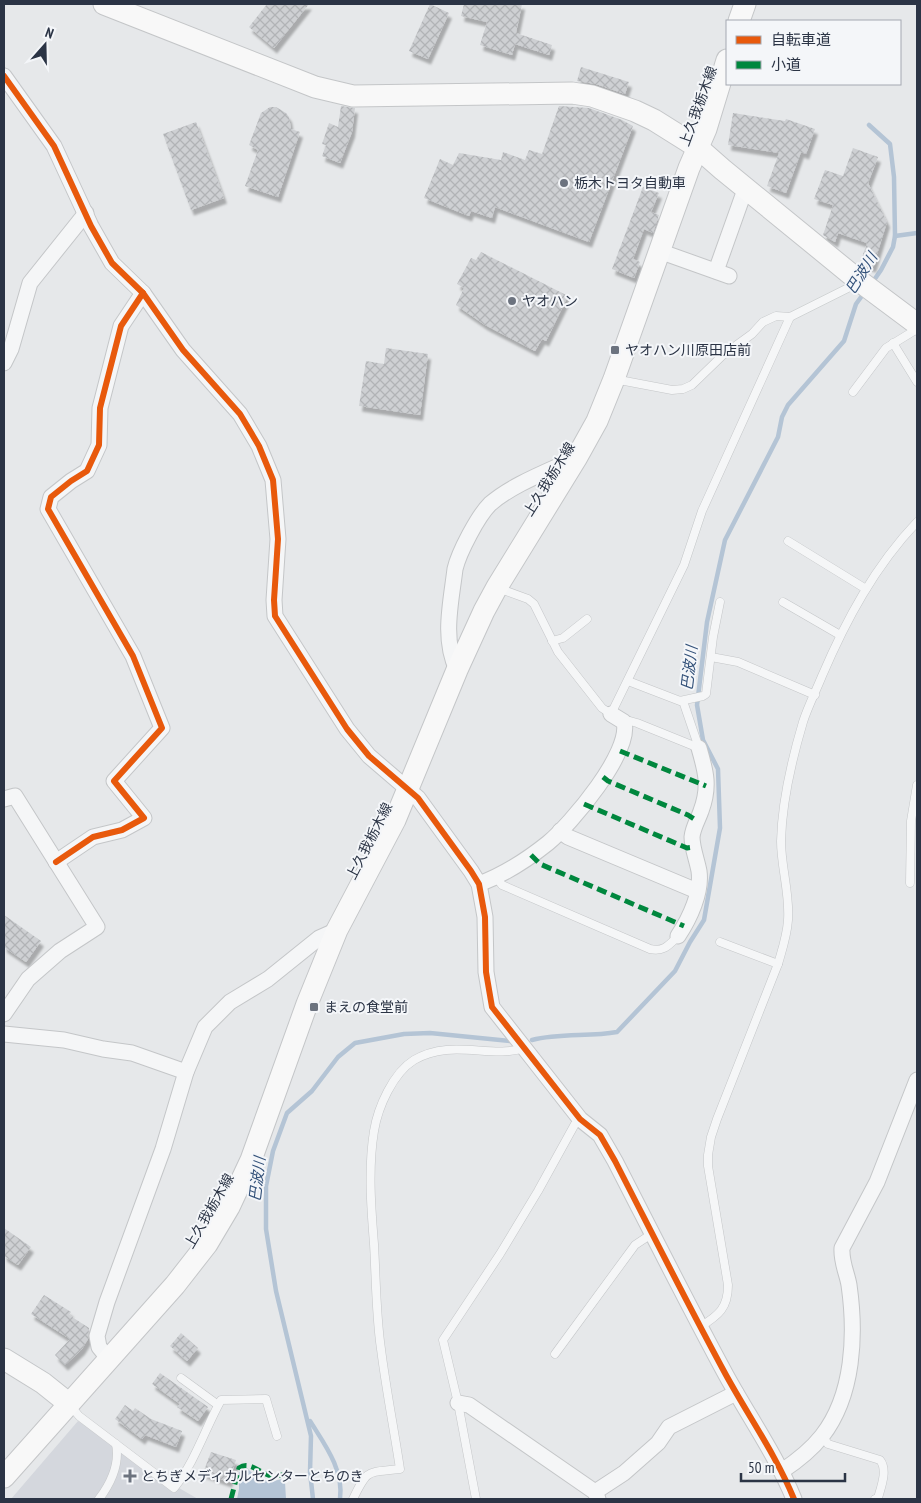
<svg xmlns="http://www.w3.org/2000/svg" width="921" height="1503" viewBox="0 0 921 1503" font-family="'PT Sans Narrow','Noto Sans JP',sans-serif">
  <style>
    .built { fill: #d4d7dd }
    .water { fill: #b4c4d5 }
    .lines { fill: none; stroke-linecap: round; stroke-linejoin: round }
    .stream { stroke: #b4c4d5; stroke-width: 4.5 }
    .building { fill: url(#building-cross-hatch); filter: url(#shadow) }
    .lane-casing { stroke: #c4c6c8; stroke-width: 9 }
    .street-casing { stroke: #c4c6c8; stroke-width: 17 }
    .secondary-casing { stroke: #c4c6c8; stroke-width: 23 }
    .lane { stroke: #f5f6f7; stroke-width: 8 }
    .street { stroke: #f5f6f7; stroke-width: 15 }
    .secondary { stroke: #f8f8f8; stroke-width: 21 }
    .quiet { stroke: #00873e; stroke-width: 5; stroke-dasharray: 10 5; stroke-linecap: butt }
    .cycleway-casing { stroke: #f4f6f9; stroke-width: 9 }
    .cycleway { stroke: #e8590c; stroke-width: 6 }
    .poi-dot { fill: #6c737f; stroke: #f4f6f9; stroke-width: 2 }
    .labels { text-anchor: middle; dominant-baseline: central; stroke-width: 4; stroke-linejoin: round; paint-order: stroke }
    .street-label { font-size: 14px; fill: #2b3445; stroke: #f4f6f9 }
    .poi-label { font-size: 14px; fill: #2b3445; stroke: #f4f6f9; text-anchor: start }
    .water-label { font-size: 15px; font-style: italic; fill: #34527a; stroke: #f4f6f9 }
  </style>
  <defs>
    <pattern id="building-cross-hatch" width="8" height="8" patternUnits="userSpaceOnUse" patternTransform="scale(1.25)"><rect width="8" height="8" fill="#ced0d3"/><path d="M0 0l8 8M0 8l8-8" fill="none" stroke="#b1b3b6"/></pattern>
    <filter id="shadow"><feDropShadow dx="3" dy="5.5" stdDeviation="1" flood-color="#0004"/></filter>
  </defs>
  <rect width="100%" height="100%" fill="#e6e8ea"/>
  <!-- built -->
  <path class="built" d="M78,1421L101,1435L174,1493L179,1488L198,1499H11Z"/>
  <!-- water -->
  <path class="water" d="M247,1468C257,1478 267,1484 282,1479L285,1482L286,1499H237L239,1489V1472Z"/>
  <g class="lines">
    <!-- stream -->
    <g class="stream">
      <path d="M869,125L890,144L894,177L895,236L893,247L881,270L872,283"/>
      <path d="M895,236L917,233"/>
      <path d="M532,1040C560,1033 589,1037 617,1032L675,971L690,942L704,920L720,828L718,769L703,740L697,705L707,622L725,540L778,437L782,417L788,405L844,341L856,304L864,293"/>
      <path d="M310,1421C325,1445 344,1470 340,1499"/>
      <path d="M313,1499L310,1472L311,1436L276,1291L266,1229V1186L273,1151L287,1113L312,1091L338,1057L355,1043L404,1034L430,1033L510,1041"/>
    </g>
  </g>
  <!-- building -->
  <g class="building">
    <path d="M267,4H309L274,48L249,27Z"/>
    <path d="M430,4L449,13L428,59L409,51Z"/>
    <path d="M464,4H522L516,33L552,45L549,55L515,44L512,55L480,45L487,22L461,16Z"/>
    <path d="M581,67L629,82L625,94L596,84L577,81Z"/>
    <path d="M341,106L355,108L352,132L340,163L322,156L326,145L322,144L329,123L338,127Z"/>
    <path d="M559,106L589,108L622,120L633,126L589,242L495,207L492,218L471,211L469,216L424,198L440,159L453,165L459,153L501,160L503,152L525,160L529,150L542,154Z"/>
    <path d="M270,107H276L286,113L289,117L291,129L300,132L278,197L245,186L258,150L249,145L261,113Z"/>
    <path d="M733,113L785,121L786,119L815,129L806,154L801,152L786,193L767,186L779,153L728,145Z"/>
    <path d="M196,122L224,198L191,210L163,134Z"/>
    <path d="M853,148L878,157L868,183L887,222L873,267L860,263L867,243L838,233L835,242L823,235L833,205L814,199L825,170L843,176Z"/>
    <path d="M643,187L659,193L651,212L659,215L653,233L644,229L633,259L640,262L634,278L612,269Z"/>
    <path d="M481,252L568,296L546,341L542,339L535,351L485,325L456,305L464,288L457,284L471,258L476,260Z"/>
    <path d="M386,348L428,354L420,415L359,406L366,361L384,364Z"/>
    <path d="M4,915L41,941L26,962L4,947Z"/>
    <path d="M4,1228L31,1247L18,1265L4,1256Z"/>
    <path d="M44,1295L71,1312L69,1315L89,1328L88,1339L82,1349L65,1365L55,1355L70,1339L31,1314Z"/>
    <path d="M181,1333L198,1348L187,1361L170,1346Z"/>
    <path d="M160,1373L208,1407L198,1421L177,1407L180,1404L152,1384Z"/>
    <path d="M125,1405L133,1411L135,1408L151,1419L182,1431L176,1447L145,1435L142,1439L115,1419Z"/>
    <path d="M211,1452L236,1460L229,1482L203,1473Z"/>
  </g>
  <g class="lines">
    <defs>
      <g id="lane">
        <path d="M893,343L917,382"/>
        <path d="M614,379L672,390L683,389L692,385L723,355L752,334L763,322L776,316L790,317L848,288L856,282"/>
        <path d="M853,392L886,348L917,329"/>
        <path d="M788,541L866,589"/>
        <path d="M498,588L528,599L534,604L558,652L602,708L611,714L684,565L702,511L790,317"/>
        <path d="M783,602L840,635"/>
        <path d="M552,641L563,638L587,619"/>
        <path d="M711,657L738,662L815,695"/>
        <path d="M628,681L680,701L703,696L706,694L713,637L720,602"/>
        <path d="M683,701L699,748"/>
        <path d="M624,722L630,721L637,723L699,748"/>
        <path d="M496,877L502,885L650,949C664,952 669,945 678,936"/>
        <path d="M910,883L911,821L917,785"/>
        <path d="M720,942L778,964"/>
        <path d="M700,1327C719,1315 728,1308 728,1285L708,1166V1155L711,1137L717,1119L778,964C782,950 787,936 788,920C790,894 781,867 781,841C782,801 792,759 803,722C808,706 816,691 822,676C846,620 875,566 917,522"/>
        <path d="M555,1354L635,1245L653,1233"/>
        <path d="M181,1378L218,1405"/>
        <path d="M70,1405L79,1416L174,1488C195,1462 205,1429 221,1400L266,1399L277,1436"/>
        <path d="M822,1436L828,1444L880,1460C888,1470 881,1487 878,1498L875,1499"/>
        <path d="M99,1499C111,1483 120,1464 116,1444"/>
        <path d="M353,1499C368,1468 367,1473 400,1469C394,1429 386,1389 381,1349C376,1315 376,1279 374,1244C371,1207 368,1168 374,1131C378,1107 393,1073 414,1060C451,1038 490,1059 525,1048"/>
        <path d="M476,1499L458,1403L443,1340L500,1254L538,1191L575,1124L580,1119"/>
      </g>
      <g id="street">
        <path d="M4,76L54,146L91,226L112,263L143,293L121,326L100,408L99,445L87,471L71,481L51,497L48,509L133,656L162,728L114,781L144,818L122,830L93,837L56,862"/>
        <path d="M659,251L729,276"/>
        <path d="M716,271L742,198L748,191"/>
        <path d="M143,293L183,350L240,414L259,446L273,480L278,539L274,600L275,616L347,729L369,756L418,798L471,871L479,884L485,917L486,972L492,1007L580,1119L600,1135L615,1161C652,1233 688,1305 726,1375C749,1417 776,1455 794,1499"/>
        <path d="M4,363L11,349L30,283L86,213"/>
        <path d="M457,670C442,638 451,603 455,569C459,552 478,516 490,504C513,484 549,471 576,458"/>
        <path d="M4,799L15,796L97,927L60,951L28,979L4,1014"/>
        <path d="M560,831L568,837L697,891"/>
        <path d="M479,884C503,875 528,859 548,843C571,824 632,752 624,722L611,714"/>
        <path d="M678,936C690,918 702,892 699,871C697,860 692,848 692,837C693,827 698,820 701,811C710,787 706,772 699,748"/>
        <path d="M4,1034L64,1040L103,1049L132,1053L186,1072"/>
        <path d="M108,1358L99,1347L97,1336L107,1302L163,1149L186,1072L205,1027L230,1002L268,979L319,938L337,930"/>
        <path d="M458,1403L469,1405L595,1492L598,1499"/>
        <path d="M782,1471C797,1461 811,1450 822,1436C854,1395 856,1334 849,1285C847,1273 841,1262 842,1248L877,1182L917,1080"/>
        <path d="M595,1492L624,1473L658,1443L669,1427L736,1393"/>
      </g>
      <g id="secondary">
        <path d="M104,4L315,87L353,96L572,93L592,96L635,111L654,120L697,147L722,169L858,280L917,324"/>
        <path d="M739,21L745,4"/>
        <path d="M4,1359L43,1383L68,1403"/>
        <path d="M4,1477L175,1285L207,1244L229,1207L251,1160L307,1004L337,930L395,820L457,670L484,611L497,587L577,457L597,421L614,379L689,168L706,129L727,60"/>
      </g>
    </defs>
    <!-- lane casing -->
    <use href="#lane" class="lane-casing"/>
    <!-- street casing -->
    <use href="#street" class="street-casing"/>
    <!-- secondary casing -->
    <use href="#secondary" class="secondary-casing"/>
    <!-- lane -->
    <use href="#lane" class="lane"/>
    <!-- street -->
    <use href="#street" class="street"/>
    <!-- secondary -->
    <use href="#secondary" class="secondary"/>
    <!-- quiet -->
    <g class="quiet">
      <path d="M620,751L706,786"/>
      <path d="M603,777L608,781L688,815L697,821"/>
      <path d="M584,804L687,848L694,847"/>
      <path d="M531,855L540,864L684,926"/>
      <path d="M231,1499L239,1468C250,1460 260,1474 272,1476C277,1476 283,1475 288,1474"/>
    </g>
    <defs>
      <g id="cycleway">
        <path d="M4,76L54,146L91,226L112,263L143,293L121,326L100,408L99,445L87,471L71,481L51,497L48,509L133,656L162,728L114,781L144,818L122,830L93,837L56,862"/>
        <path d="M143,293L183,350L240,414L259,446L273,480L278,539L274,600L275,616L347,729L369,756L418,798L471,871L479,884L485,917L486,972L492,1007L580,1119L600,1135L615,1161C652,1233 688,1305 726,1375C749,1417 776,1455 794,1499"/>
      </g>
    </defs>
    <!-- cycleway casing -->
    <use href="#cycleway" class="cycleway-casing"/>
    <!-- cycleway -->
    <use href="#cycleway" class="cycleway"/>
  </g>
  <!-- markers -->
  <g class="poi-dot">
    <circle cx="564" cy="183" r="5"/>
    <circle cx="512" cy="301" r="5"/>
    <rect x="610" y="345" width="10" height="10" rx="2.5"/>
    <rect x="309" y="1002" width="10" height="10" rx="2.5"/>
    <path d="M127.5 1468.5h5v5h5v5h-5v5h-5v-5h-5v-5h5z"/>
  </g>
  <g class="labels">
    <!-- street labels -->
    <g class="street-label">
      <text transform="translate(698 106) rotate(-70)">上久我栃木線</text>
      <text transform="translate(549 479) rotate(-58)">上久我栃木線</text>
      <text transform="translate(369 841) rotate(-63)">上久我栃木線</text>
      <text transform="translate(209 1211) rotate(-60)">上久我栃木線</text>
    </g>
    <!-- poi labels -->
    <g class="poi-label">
      <text x="574" y="183">栃木トヨタ自動車</text>
      <text x="522" y="301">ヤオハン</text>
      <text x="625" y="350">ヤオハン川原田店前</text>
      <text x="324" y="1007">まえの食堂前</text>
      <text x="141" y="1476">とちぎメディカルセンターとちのき</text>
    </g>
    <!-- water labels -->
    <g class="water-label">
      <text transform="translate(861 273) rotate(-58)">巴波川</text>
      <text transform="translate(689 668) rotate(-83)">巴波川</text>
      <text transform="translate(257 1179) rotate(-83)">巴波川</text>
    </g>
  </g>
  <!-- border -->
  <rect width="921" height="1503" fill="none" stroke="#2b3445" stroke-width="10"/>
  <!-- legend -->
  <rect x="726" y="20" width="175" height="65" fill="#f4f6f9" stroke="#a4a8b1"/>
  <rect x="736" y="36" width="25" height="8" fill="#e8590c" stroke="#a4a8b1"/>
  <text x="771" y="45" font-size="15" fill="#2b3445">自転車道</text>
  <rect x="736" y="61" width="25" height="8" fill="#00873e" stroke="#a4a8b1"/>
  <text x="771" y="70" font-size="15" fill="#2b3445">小道</text>
  <!-- north arrow -->
  <g transform="translate(45 45) rotate(20)" stroke="#f4f6f9" stroke-width="4" paint-order="stroke">
  <path d="M0-4L9 19L0 12L-9 19Z" fill="#2b3445"/>
  <text y="-8" font-size="14" font-weight="bold" text-anchor="middle" fill="#2b3445">N</text>
  </g>
  <!-- scale -->
  <path d="M741 1473v8h104v-8" fill="none" stroke="#2b3445" stroke-width="2.5"/>
  <text x="748" y="1473" font-size="15" fill="#2b3445" stroke="#f4f6f9" stroke-width="4" paint-order="stroke">50 m</text>
</svg>
